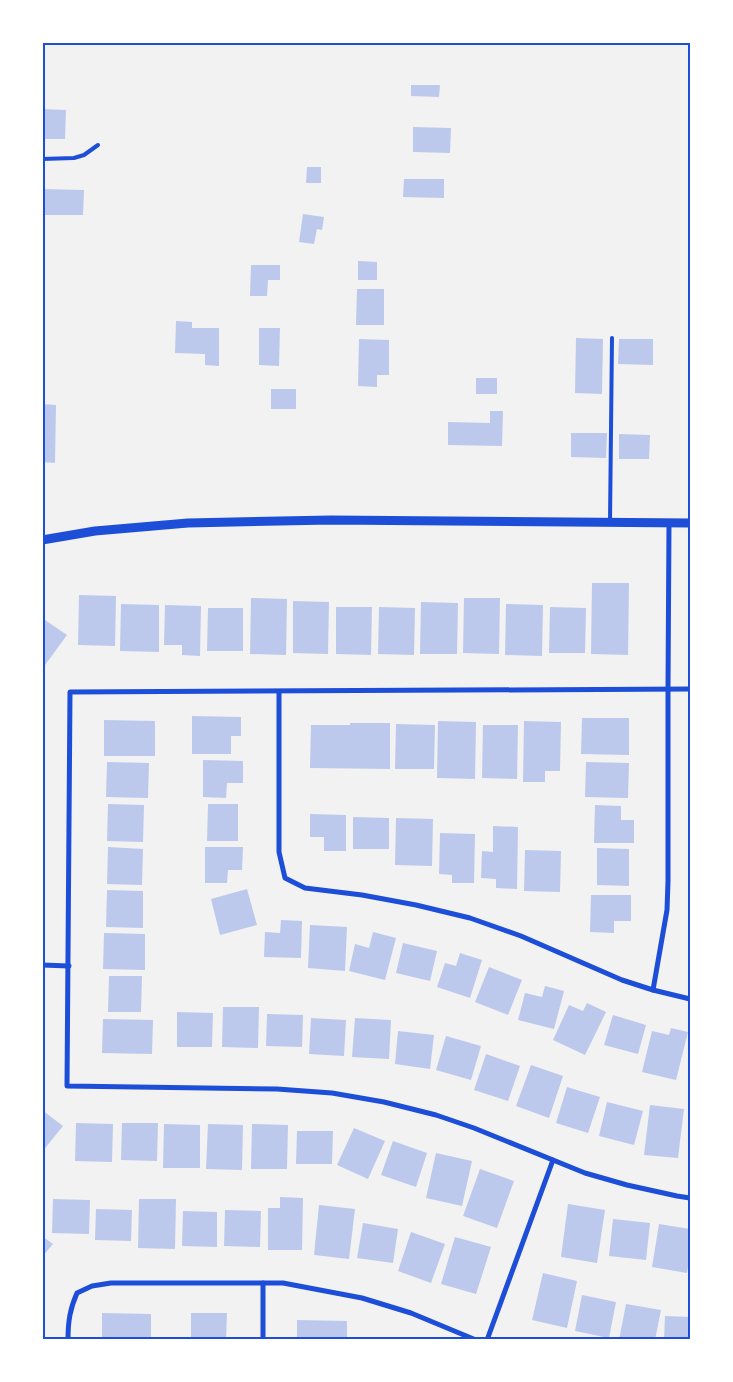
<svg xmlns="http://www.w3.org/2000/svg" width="733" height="1382" viewBox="0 0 733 1382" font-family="Barlow,sans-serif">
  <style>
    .building { fill: #bdc9ec }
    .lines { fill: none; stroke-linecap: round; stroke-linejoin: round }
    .service { stroke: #1d4ed8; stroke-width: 4 }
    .minor { stroke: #1d4ed8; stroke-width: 5 }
    .tertiary { stroke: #1d4ed8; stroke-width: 9 }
    .neatline { fill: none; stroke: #1d4ed8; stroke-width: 2 }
  </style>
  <rect width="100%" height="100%" fill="#f2f2f2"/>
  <!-- building -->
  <g class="building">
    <path d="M411,85H440L439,97L411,96Z"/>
    <path d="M42,109L66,110L65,139H42Z"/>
    <path d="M413,127L451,128L450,153L413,152Z"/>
    <path d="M307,167H321V183H306Z"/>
    <path d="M404,179H444V198L403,197Z"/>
    <path d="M42,189L84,190L83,215H42Z"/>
    <path d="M303,214L324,217L322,230L317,229L314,244L299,242Z"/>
    <path d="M358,261L377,262V280H358Z"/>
    <path d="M251,265H280V280H268L267,296H250Z"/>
    <path d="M357,289H384V325H356Z"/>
    <path d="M176,321L192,322V328H219V366L205,365V354L175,353Z"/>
    <path d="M259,328H280L279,366L259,365Z"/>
    <path d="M576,338L603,339L602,394L575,393Z"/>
    <path d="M359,339L389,340V375H377V387L358,386Z"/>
    <path d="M619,339H653V365L618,364Z"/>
    <rect x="476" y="378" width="21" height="16"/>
    <rect x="271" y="389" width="25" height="20"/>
    <path d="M42,404L56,405L55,463L42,462Z"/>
    <path d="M490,411H503L502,446L448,445V422L490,423Z"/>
    <path d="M571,433H607L606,458L571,457Z"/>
    <path d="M619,434L650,435L649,459H619Z"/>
    <path d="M592,583H629L628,655L591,654Z"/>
    <path d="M79,595L116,596L115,646L78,645Z"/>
    <path d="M251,598L287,599L286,655L250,654Z"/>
    <path d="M464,598H500L499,654L463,653Z"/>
    <path d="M293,601L329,602L328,654L293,653Z"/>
    <path d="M421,602L458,603L457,654H420Z"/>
    <path d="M121,604L159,605V652L120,651Z"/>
    <path d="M506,604L543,605L542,656L505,655Z"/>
    <path d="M165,605L201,606L200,656L182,655V645H164Z"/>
    <path d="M336,607H372L371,655L336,654Z"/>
    <path d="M379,607L415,608L414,655L378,654Z"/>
    <path d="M550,607L586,608L585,653H549Z"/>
    <path d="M208,608H243V651H207Z"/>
    <path d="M42,618L67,635L45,665L42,664Z"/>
    <path d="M192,716L241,717V736H231V754H192Z"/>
    <path d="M582,718H629V755L581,754Z"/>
    <path d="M104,720L155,721V756H104Z"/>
    <path d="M438,721L476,722L475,779L437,778Z"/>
    <path d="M524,721L561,722L560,771H545V782H523Z"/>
    <path d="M350,723H390V769L310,768L311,725H350Z"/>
    <path d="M396,724L435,725L434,769H395Z"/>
    <path d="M483,725H518L517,779L482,778Z"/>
    <path d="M203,760L243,761V783H227L226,798L203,797Z"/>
    <path d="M107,762L149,763L148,798L106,797Z"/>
    <path d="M586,762L629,763L628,798L585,797Z"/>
    <path d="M108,804L144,805L143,842L107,841Z"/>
    <path d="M208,804H238V841H207Z"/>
    <path d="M595,805L621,806V820H634V843H594Z"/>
    <path d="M310,814L346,815V851H324V837H310Z"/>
    <path d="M353,817L389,818V849H353Z"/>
    <path d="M396,818L433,819L432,866L395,865Z"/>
    <path d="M493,826L518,827L517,889L496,888V879L481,878L482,851L493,852Z"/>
    <path d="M440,833L475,834L474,883H452V875L439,874Z"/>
    <path d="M108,847L143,849L142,885L107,884Z"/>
    <path d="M205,847H243L242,870H228L227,883H205Z"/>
    <path d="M597,848L629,849V886L597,885Z"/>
    <path d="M525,850L561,851L560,892L524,891Z"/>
    <path d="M247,889L257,925L220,935L211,899Z"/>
    <path d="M107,890L143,891V928L106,927Z"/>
    <path d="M591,895H631V921H614V933L590,932Z"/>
    <path d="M281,920L302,921L301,958L264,957L265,932L280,933Z"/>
    <path d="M310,925L347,927L345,971L308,968Z"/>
    <path d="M373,932L396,938L385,980L349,971L355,944L369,948Z"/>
    <path d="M104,933L145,934V970L103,969Z"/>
    <path d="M403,943L437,951L430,981L396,973Z"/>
    <path d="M460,953L482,960L470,998L437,987L445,963L456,966Z"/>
    <path d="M489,967L522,980L508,1015L475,1002Z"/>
    <path d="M109,976H142L141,1012H108Z"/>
    <path d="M545,986L564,991L554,1029L518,1020L525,993L542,997Z"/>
    <path d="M587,1003L606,1012L585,1055L553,1040L569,1005L583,1011Z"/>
    <path d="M223,1007H259L258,1048L222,1047Z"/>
    <path d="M177,1012L213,1013L212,1047H177Z"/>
    <path d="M267,1014L303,1015L302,1047L266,1046Z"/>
    <path d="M613,1015L646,1025L638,1054L604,1045Z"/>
    <path d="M311,1018L346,1020L344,1056L309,1054Z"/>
    <path d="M355,1018L391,1020L389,1059L352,1057Z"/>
    <path d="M103,1019L153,1020L152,1054L102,1053Z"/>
    <path d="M671,1028L688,1032L676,1080L642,1072L652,1031L669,1035Z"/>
    <path d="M398,1031L434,1035L430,1069L395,1064Z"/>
    <path d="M446,1036L481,1046L471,1080L436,1070Z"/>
    <path d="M486,1054L520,1066L508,1101L474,1090Z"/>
    <path d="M531,1065L563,1076L549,1118L516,1106Z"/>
    <path d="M567,1087L600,1097L588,1133L556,1123Z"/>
    <path d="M607,1102L643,1111L634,1145L599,1136Z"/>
    <path d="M650,1105L684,1109L678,1158L644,1155Z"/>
    <path d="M42,1110L63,1126L42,1152Z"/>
    <path d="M76,1123L113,1124L112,1162L75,1161Z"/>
    <path d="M122,1123H158L157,1161L121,1160Z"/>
    <path d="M164,1124L200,1125V1168H163Z"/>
    <path d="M208,1124L243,1125L242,1170L206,1169Z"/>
    <path d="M252,1124L288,1125L287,1169H251Z"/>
    <path d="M354,1128L385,1141L368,1179L337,1165Z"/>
    <path d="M297,1131H333L332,1164H296Z"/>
    <path d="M393,1141L427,1153L416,1187L381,1175Z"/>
    <path d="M436,1153L472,1161L462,1206L426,1198Z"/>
    <path d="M480,1169L514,1181L497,1228L463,1216Z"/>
    <path d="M280,1197L303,1198L302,1250H268V1208H280Z"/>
    <path d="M53,1199L90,1200L89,1234L52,1233Z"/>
    <path d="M139,1199H176L175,1249L138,1248Z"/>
    <path d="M568,1204L605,1210L597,1263L561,1257Z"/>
    <path d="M319,1205L355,1209L349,1259L314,1255Z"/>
    <path d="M96,1209L132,1210L131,1241L95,1240Z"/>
    <path d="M225,1210L261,1211L260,1247L224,1246Z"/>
    <path d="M183,1211L217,1212V1247L182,1246Z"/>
    <path d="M613,1219L650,1223L646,1260L609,1256Z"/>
    <path d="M363,1223L398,1229L393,1263L357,1258Z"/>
    <path d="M659,1224L690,1229V1253L687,1273L652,1267Z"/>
    <path d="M411,1232L445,1244L431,1283L398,1271Z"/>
    <path d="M42,1236L53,1244L42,1257Z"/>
    <path d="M455,1237L491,1247L476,1294L441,1284Z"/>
    <path d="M543,1273L577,1281L567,1328L532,1320Z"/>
    <path d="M582,1295L616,1302L609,1338L575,1331Z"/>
    <path d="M626,1304L661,1310L655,1340H619Z"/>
    <path d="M102,1313L151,1314V1340H102Z"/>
    <path d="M191,1313H227L226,1340H191Z"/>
    <path d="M665,1316L690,1317V1340H664Z"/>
    <path d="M297,1320L347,1321V1340H297Z"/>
  </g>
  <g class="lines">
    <!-- service -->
    <g class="service">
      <path d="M42,159L74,158L84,155L98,145"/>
      <path d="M610,522L612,338"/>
    </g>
    <!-- minor -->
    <g class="minor">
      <path d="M690,689L70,692L67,1086L277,1089L332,1093L384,1102L436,1115L474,1128L585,1173L627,1185L677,1196L690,1198"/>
      <path d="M279,692V852L285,878L305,888L362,895L416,905L470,918L521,936L622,980L653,990L690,999"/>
      <path d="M42,965L69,966"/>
      <path d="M653,990L667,910L668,881V689L669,523"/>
      <path d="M68,1340C68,1321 70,1309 77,1293L92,1286L111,1283H283L362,1298L411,1313L476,1340"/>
      <path d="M263,1340V1283"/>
      <path d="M487,1340L553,1160"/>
    </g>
    <!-- tertiary -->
    <path class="tertiary" d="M42,540L95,531L188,523L331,520L690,523"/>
  </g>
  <!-- border -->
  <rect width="733" height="1382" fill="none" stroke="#ffffff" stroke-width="88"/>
  <rect x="44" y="44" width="645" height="1294" class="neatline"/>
</svg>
